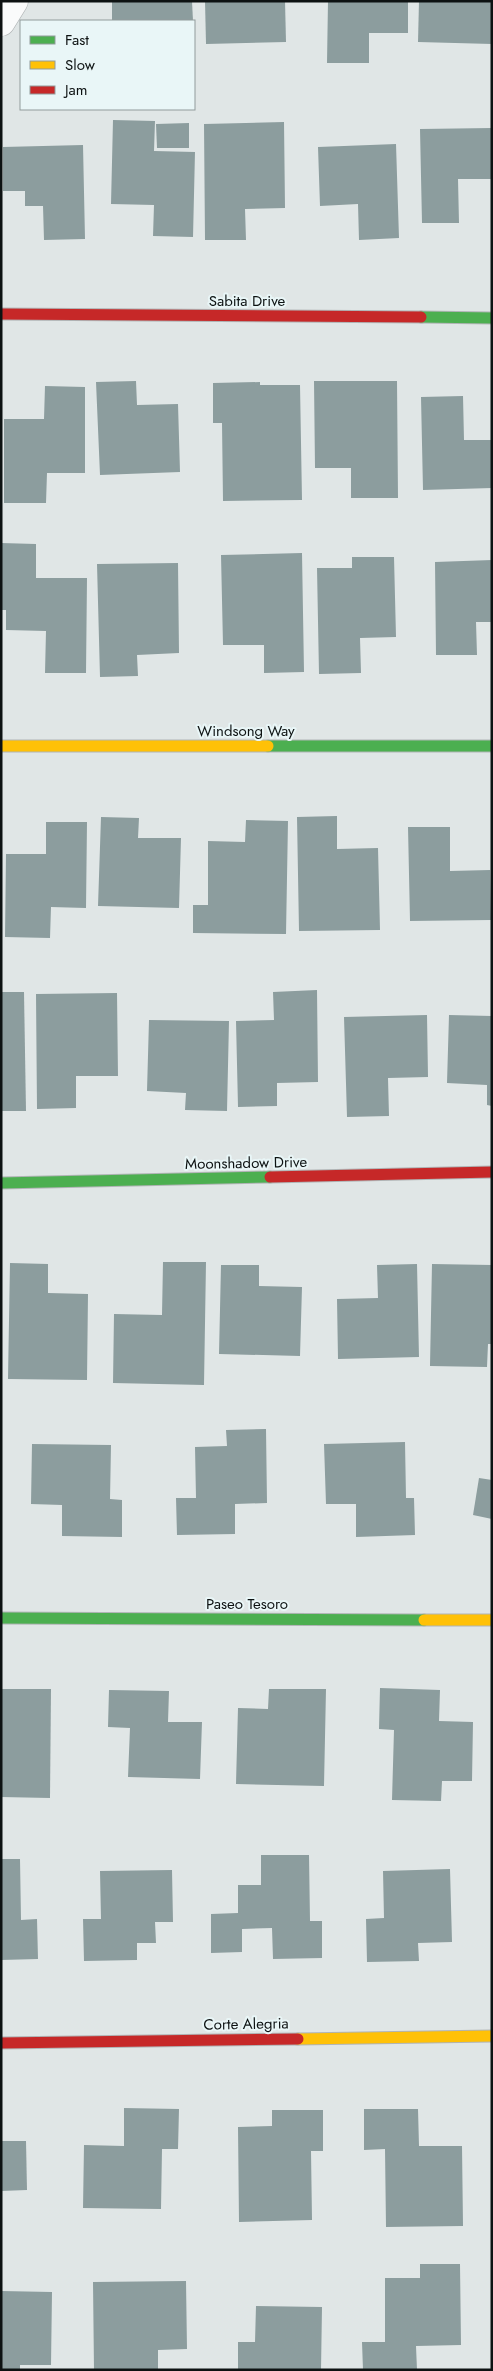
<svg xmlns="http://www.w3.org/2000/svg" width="493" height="2371" viewBox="0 0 493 2371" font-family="Jost,sans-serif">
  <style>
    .building { fill: #8c9d9e }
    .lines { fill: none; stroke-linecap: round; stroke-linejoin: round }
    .street-casing { stroke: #b0b4b5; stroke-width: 29 }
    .fast-casing { stroke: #b0b4b5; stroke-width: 13 }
    .slow-casing { stroke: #b0b4b5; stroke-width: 13 }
    .jam-casing { stroke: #b0b4b5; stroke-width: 13 }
    .street { stroke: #fafbfb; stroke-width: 28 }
    .fast { stroke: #4caf50; stroke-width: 11 }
    .slow { stroke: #ffc107; stroke-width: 11 }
    .jam { stroke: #c62828; stroke-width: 11 }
    .labels { text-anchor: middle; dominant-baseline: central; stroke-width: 4; stroke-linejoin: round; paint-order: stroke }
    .street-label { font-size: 15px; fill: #0d1212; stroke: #e9f6f7 }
  </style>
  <rect width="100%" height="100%" fill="#e0e6e6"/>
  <!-- building -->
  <g class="building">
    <path d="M112,1H192L193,21H112Z"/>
    <path d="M205,1H285L286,42L206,44Z"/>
    <path d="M328,1H408V33H369V63H327Z"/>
    <path d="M419,1H492V44L418,42Z"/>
    <path d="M113,120L155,121L154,151L195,152L193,237L153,236L154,205L111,204Z"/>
    <path d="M284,122L285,208L245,209L246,240H205L204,124Z"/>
    <path d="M189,123V148H157L156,124Z"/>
    <path d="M492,128V179H458L459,223H422L420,129Z"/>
    <path d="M396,144L399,238L359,240L358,204L320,206L318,147Z"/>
    <path d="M83,145L85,239L44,240L43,206H25V191H3V147Z"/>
    <path d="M136,381L137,405L178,404L180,472L100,475L96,382Z"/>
    <path d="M314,381H397L398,498H351V468H315Z"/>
    <path d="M260,382V385H300L302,500L223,501L222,423H213V383Z"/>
    <path d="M45,386L85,387V473H47L46,503H4V419H44Z"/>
    <path d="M463,396L464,440H492V488L423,490L421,397Z"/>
    <path d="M1,543L36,544V578H87L86,673H45L46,631L6,630V610H1Z"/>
    <path d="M302,553L304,672L264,673V645H223L221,555Z"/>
    <path d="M352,557H394L396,637L360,638L361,673L319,674L317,568H352Z"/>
    <path d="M492,560V622H476L477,655H436L435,562Z"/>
    <path d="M178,563L179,653L137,655L138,676L100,677L97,564Z"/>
    <path d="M337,816V849L378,848L380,930L299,931L297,817Z"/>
    <path d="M101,817L139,818L138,838H181L179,908L98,906Z"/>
    <path d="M246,820L288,821L286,934L193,933V905H208V841L245,842Z"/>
    <path d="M46,822H87L86,908L51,907L50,938L5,937L6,854H46Z"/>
    <path d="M408,827H450V871L490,870L491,920L410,921Z"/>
    <path d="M317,990L318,1082L277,1083V1106L238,1107L236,1021L274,1020L273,992Z"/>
    <path d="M1,992H24L26,1111H1Z"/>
    <path d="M117,993L118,1076H76V1108L37,1109L36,994Z"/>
    <path d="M427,1015L428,1077L388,1078L389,1116L347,1117L344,1017Z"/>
    <path d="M449,1015L492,1016V1106L487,1105V1085L447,1083Z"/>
    <path d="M149,1020L229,1021L227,1111L185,1110L186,1093L147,1091Z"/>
    <path d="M163,1262H206L204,1385L113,1383L114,1314L162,1315Z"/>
    <path d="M10,1263L48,1264V1293L88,1294L87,1380L8,1379Z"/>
    <path d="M417,1264L419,1357L338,1359L337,1299L378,1298L377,1265Z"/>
    <path d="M432,1264L492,1265V1344H488L487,1367L430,1366Z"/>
    <path d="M221,1265H259V1286L302,1287L300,1356L219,1354Z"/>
    <path d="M266,1429L267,1503L235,1504V1534L177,1535L176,1498H196L195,1447L227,1446L226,1430Z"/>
    <path d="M405,1442L406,1498H414L415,1535L356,1537V1504H326L324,1444Z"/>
    <path d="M32,1444L111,1445L110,1499L122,1500V1537L62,1536V1505L31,1504Z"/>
    <path d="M479,1478L492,1480V1519L473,1515Z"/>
    <path d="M380,1688L440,1690L439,1721L473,1722L472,1781H442L441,1801L392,1800L394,1730L379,1729Z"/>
    <path d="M1,1689H51L50,1798L1,1797Z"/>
    <path d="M269,1689H326L324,1786L236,1784L238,1708L268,1709Z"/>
    <path d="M109,1690L169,1691L168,1722H202L200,1779L128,1777L130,1728L108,1727Z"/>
    <path d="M261,1855H309L310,1921H322V1958L273,1959L272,1928L242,1929V1952L211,1953V1914L238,1913V1885H261Z"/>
    <path d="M1,1859H20L21,1920L37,1919L38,1959L1,1960Z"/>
    <path d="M450,1869L452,1942L418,1943L419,1961L367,1962L366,1919L384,1918L383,1871Z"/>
    <path d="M172,1870L173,1922H155L156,1943H137V1960L84,1961L83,1919H101L100,1871Z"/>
    <path d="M124,2108L179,2109L178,2149H162L161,2209L83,2208L84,2145L124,2146Z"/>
    <path d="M364,2109H418L419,2146H462L463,2226L386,2227L385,2149L364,2150Z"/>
    <path d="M272,2110H323V2151H311L312,2220L239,2222L238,2127L272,2126Z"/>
    <path d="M1,2141H26L27,2190L1,2191Z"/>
    <path d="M420,2264H460L461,2345L416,2346L417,2370H363L362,2342H385V2278H420Z"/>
    <path d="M186,2281L187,2349L158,2350V2370H94L93,2282Z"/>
    <path d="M1,2291L52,2292L51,2365H20V2370H1Z"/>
    <path d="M256,2306L322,2307L321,2370H238V2342H255Z"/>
  </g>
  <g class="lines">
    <defs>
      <path id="street" d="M1,22L14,1"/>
      <g id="fast">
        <path d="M421,317L492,318"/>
        <path d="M268,746H492"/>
        <path d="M1,1183L270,1177"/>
        <path d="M1,1618L424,1620"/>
      </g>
      <g id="slow">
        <path d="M1,746H268"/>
        <path d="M424,1620H492"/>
        <path d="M298,2039L492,2036"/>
      </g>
      <g id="jam">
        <path d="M1,314L421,317"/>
        <path d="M270,1177L492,1172"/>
        <path d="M1,2043L298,2039"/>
      </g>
    </defs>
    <!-- street casing -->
    <use href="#street" class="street-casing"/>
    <!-- fast casing -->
    <use href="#fast" class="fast-casing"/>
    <!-- slow casing -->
    <use href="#slow" class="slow-casing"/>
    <!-- jam casing -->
    <use href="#jam" class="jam-casing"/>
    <!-- street -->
    <use href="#street" class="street"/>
    <!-- fast -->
    <use href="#fast" class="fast"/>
    <!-- slow -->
    <use href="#slow" class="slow"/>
    <!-- jam -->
    <use href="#jam" class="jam"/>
  </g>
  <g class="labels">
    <!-- street labels -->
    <g class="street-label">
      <text x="247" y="301">Sabita Drive</text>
      <text x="246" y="731">Windsong Way</text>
      <text transform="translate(246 1163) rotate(-1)">Moonshadow Drive</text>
      <text x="247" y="1604">Paseo Tesoro</text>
      <text transform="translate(246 2024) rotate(-1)">Corte Alegria</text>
    </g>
  </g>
  <!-- border -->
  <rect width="493" height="2371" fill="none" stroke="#0d1212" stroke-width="5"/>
  <!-- legend -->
  <rect x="20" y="20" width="175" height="90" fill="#e9f6f7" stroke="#919b9b"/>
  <rect x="30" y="36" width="25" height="8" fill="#4caf50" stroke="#919b9b"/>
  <text x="65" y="45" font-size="15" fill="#0d1212">Fast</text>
  <rect x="30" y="61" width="25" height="8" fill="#ffc107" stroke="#919b9b"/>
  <text x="65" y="70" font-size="15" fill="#0d1212">Slow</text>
  <rect x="30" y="86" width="25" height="8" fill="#c62828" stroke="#919b9b"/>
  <text x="65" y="95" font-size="15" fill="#0d1212">Jam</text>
</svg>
